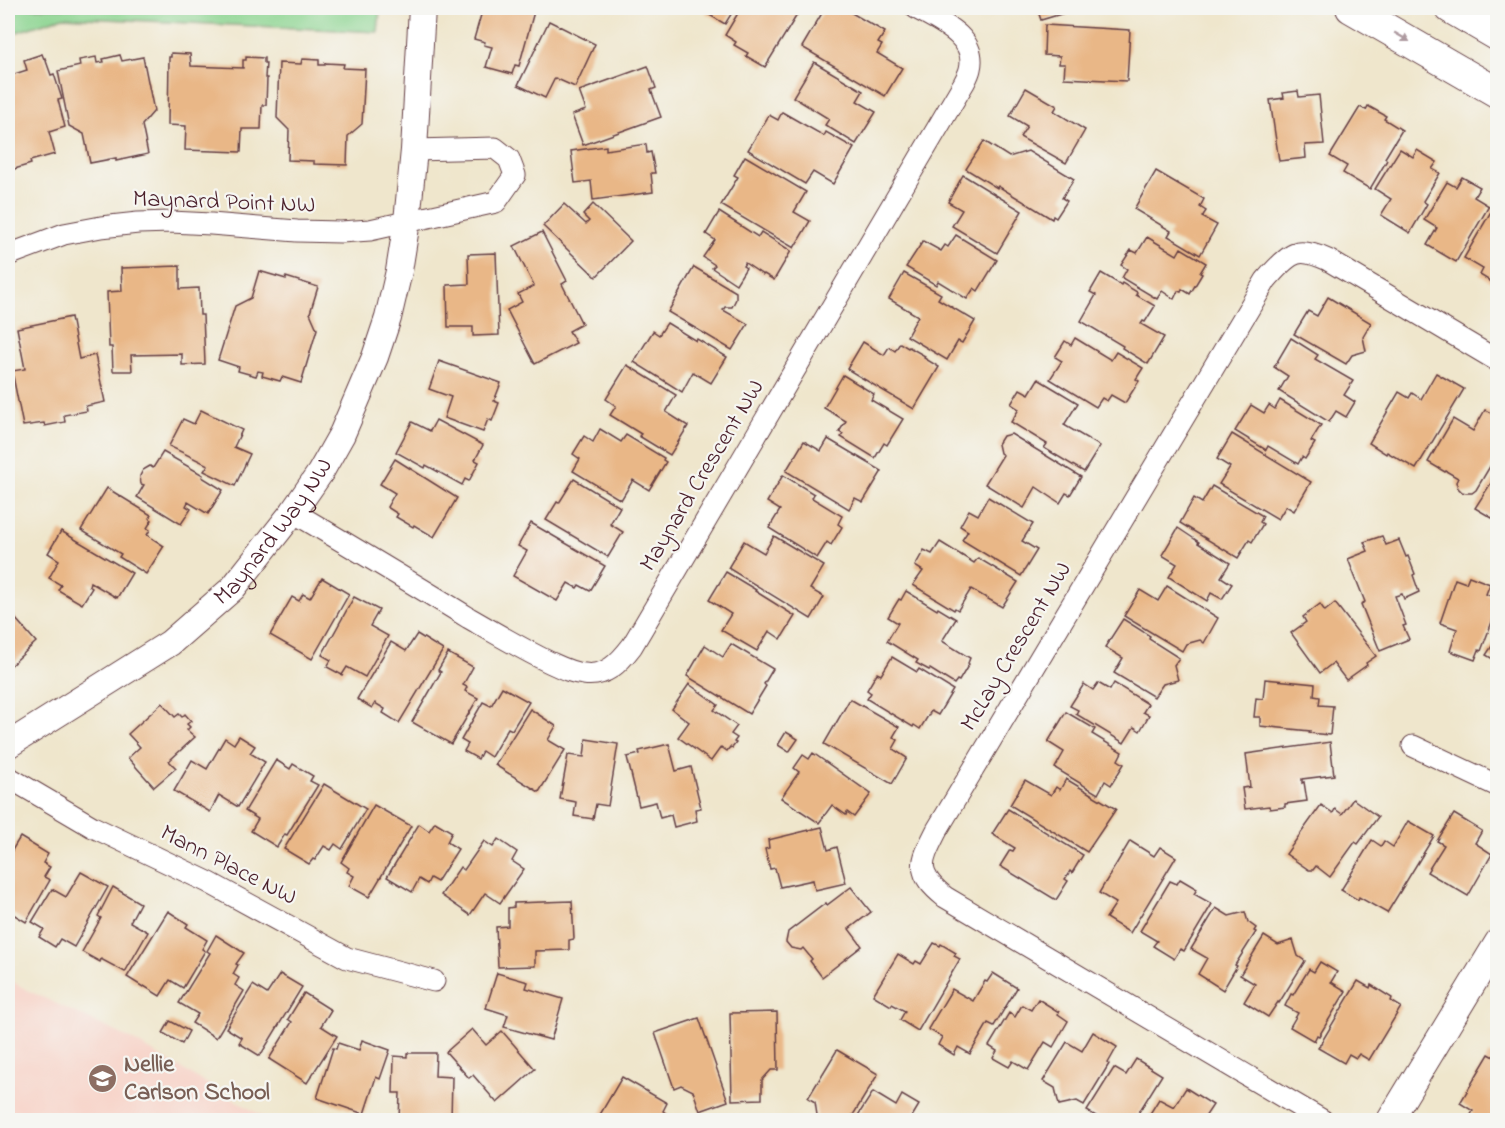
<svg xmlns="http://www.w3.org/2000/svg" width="1505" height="1128" viewBox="0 0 1505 1128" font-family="'Indie Flower',sans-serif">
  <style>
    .built { fill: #f7d1c6 }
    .green { fill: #8bd490; stroke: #6a7a5e; stroke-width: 1.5 }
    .building { fill: #e9b787 }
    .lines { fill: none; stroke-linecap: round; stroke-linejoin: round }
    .minor-casing { stroke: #633d43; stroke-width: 23 }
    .tertiary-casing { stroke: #633d43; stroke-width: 28 }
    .secondary-casing { stroke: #633d43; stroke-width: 32 }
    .minor { stroke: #fff; stroke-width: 21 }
    .tertiary { stroke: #fff; stroke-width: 26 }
    .secondary { stroke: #fff; stroke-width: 30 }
    .oneway { fill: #ae9aa0 }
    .labels { text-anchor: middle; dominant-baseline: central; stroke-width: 4.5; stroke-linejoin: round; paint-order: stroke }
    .street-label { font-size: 24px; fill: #4a1f2b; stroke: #f6f6f2 }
    .education-label { font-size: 24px; font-weight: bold; fill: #785e54; stroke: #f6f6f2; text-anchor: start }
  </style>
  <rect width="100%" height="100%" fill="#f6f6f2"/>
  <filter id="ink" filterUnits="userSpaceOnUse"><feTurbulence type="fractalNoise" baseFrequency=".0167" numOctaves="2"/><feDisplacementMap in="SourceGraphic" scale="12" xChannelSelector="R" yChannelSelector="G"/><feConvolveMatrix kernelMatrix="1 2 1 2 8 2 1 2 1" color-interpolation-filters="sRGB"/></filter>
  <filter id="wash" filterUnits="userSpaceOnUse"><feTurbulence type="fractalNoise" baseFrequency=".008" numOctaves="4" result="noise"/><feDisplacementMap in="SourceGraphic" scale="24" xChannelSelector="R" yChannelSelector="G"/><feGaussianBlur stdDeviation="1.35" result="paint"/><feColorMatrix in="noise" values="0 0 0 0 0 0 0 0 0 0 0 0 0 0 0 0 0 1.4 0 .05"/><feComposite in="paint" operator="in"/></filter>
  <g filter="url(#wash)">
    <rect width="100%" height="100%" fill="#efe6cc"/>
    <!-- built -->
    <path class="built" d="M8,979L27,990L127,1037L269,1120H8Z"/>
    <!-- green -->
    <path class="green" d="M8,8H380L378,32L63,17L8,35Z"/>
    <g id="blocks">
      <!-- building -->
      <g class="building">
        <path d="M483,8H535L519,66L515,65L512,74L486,67L492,47L484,45L485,42L474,39Z"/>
        <path d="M709,8H735L725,24L706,13Z"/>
        <path d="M741,8H795L800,10L765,67L746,56L748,53L734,45L736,42L725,35Z"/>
        <path d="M825,8H843L885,32L878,43L882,45L877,53L902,68L885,96L802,47Z"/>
        <path d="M1037,8H1081L1041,20Z"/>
        <path d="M549,21L595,44L575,87L555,78L545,98L518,85Z"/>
        <path d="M1045,25L1130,30L1127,81L1064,78L1065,64H1059L1060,56L1044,55Z"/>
        <path d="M171,53L190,54L191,66L243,68V60H246V57L264,58V63H266L265,78H267L266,105H262L261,129H242L241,152L185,150L186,126L168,125L169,57H171Z"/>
        <path d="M42,54L44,59L45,58L51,75L54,74L62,99L58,100L65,127L49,132L55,154L30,161L31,164L8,171V76L27,70L24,60Z"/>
        <path d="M120,55L122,61L143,57L154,111L142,125L148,154L116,161V158L90,163L84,134L69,126L58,71L80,66L79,60L96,57L97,63L104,62L103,59Z"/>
        <path d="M302,59L319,60V65H325V63L344,64L343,68L365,69L362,124L348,136L347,165L314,164V161L288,160L289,130L277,118L279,63L301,64Z"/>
        <path d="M814,62L863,91L857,101L876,112L856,144L825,125L829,119L793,97Z"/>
        <path d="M648,66L656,88L651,90L661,117L583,145L572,115L586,110L579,91Z"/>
        <path d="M1026,88L1057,106L1054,111L1085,130L1066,163L1020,137L1027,126L1010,116Z"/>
        <path d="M1298,91L1299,97L1319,95L1324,144L1305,145L1306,158L1279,161L1270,100L1284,98L1283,93Z"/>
        <path d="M1368,106L1386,116L1384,119L1402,130L1385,158L1387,160L1370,189L1343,173L1347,166L1330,156L1360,107L1366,110Z"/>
        <path d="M782,112L824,136L826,132L854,148L833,184L813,172L805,184L748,150L769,115L778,120Z"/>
        <path d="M984,141L1009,157L1028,151L1074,179L1062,198L1067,201L1056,218L1053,216L1052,219L998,186L997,188L966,169Z"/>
        <path d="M646,144L647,153L651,152L655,173H651L653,192L593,200L591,181L575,183L571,151L606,146V150Z"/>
        <path d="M1400,149L1413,157L1417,150L1437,162L1432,169L1440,173L1423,201L1427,204L1410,233L1381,215L1391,199L1375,189Z"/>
        <path d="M745,156L806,192L794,212L810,221L794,248L721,205L738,177L734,175Z"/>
        <path d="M1156,171L1204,199L1200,207L1206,211L1202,217L1217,225L1200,255L1168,236L1171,231L1134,209Z"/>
        <path d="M963,175L1022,211L997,253L952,226L962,210L948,202Z"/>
        <path d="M1462,177L1480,187L1474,197L1489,206L1456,262L1427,245L1437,228L1424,220L1447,182L1456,187Z"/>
        <path d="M564,204L586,224L589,221L583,215L593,204L631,241L596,277L543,226Z"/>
        <path d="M1493,208L1498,211V286L1480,275L1483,269L1464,258Z"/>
        <path d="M719,212L758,237L761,232L791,251L774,280L764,274L763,275L745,263L743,266L746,268L736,284L712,268L715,265L703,257L715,240L706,234Z"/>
        <path d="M542,232L567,281L562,284L582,324L569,331L576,343L535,364L507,310L522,302L518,294L534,286L514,246Z"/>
        <path d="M956,235L997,260L978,291L974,288L967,299L938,281L936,285L906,267L923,241L941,251L945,245L948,247Z"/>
        <path d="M1147,237L1177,255L1181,248L1206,263L1200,273L1202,274L1190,294L1182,289L1181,292L1178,291L1174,299L1162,291L1157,299L1122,278L1127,269L1121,265L1131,250L1137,253Z"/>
        <path d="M496,253L499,335L473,336V327H448L447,285L469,284L468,254Z"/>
        <path d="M180,266V289L199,288L200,315H203L205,364L182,365V354L131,355L132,371H113L112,347H109L107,292L122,291L121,268Z"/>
        <path d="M694,267L736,292V299L732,307H725L723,310L748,324L732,350L668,312Z"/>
        <path d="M259,271L286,279V277L318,287L310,313L317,329L301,383L282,377L280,381L262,376L263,372L258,371L256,376L238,371L239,367L218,360L235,306L251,298Z"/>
        <path d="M904,273L941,294L938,299L975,321L962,343L958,341L947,360L907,336L918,316L889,299Z"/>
        <path d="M1101,273L1121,285L1122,283L1137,292L1136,295L1155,306L1145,322L1143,321L1141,324L1164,337L1148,364L1122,348L1123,346L1081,321L1096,295L1090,292Z"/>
        <path d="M1328,297L1371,323L1363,337L1366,351L1352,355L1346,364L1294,334L1308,311L1317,316Z"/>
        <path d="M71,317L79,359L95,355L105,402L86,406L87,411L64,415L65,422L45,426L44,423L23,426L12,371L25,369L17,328Z"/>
        <path d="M667,323L696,341L697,339L727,357L711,383L693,372L682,392L634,362L653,331L659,335Z"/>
        <path d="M1075,338L1111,360L1116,352L1143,368L1136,379L1139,381L1125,403L1111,395L1107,401L1102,398L1096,407L1050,379L1062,361L1055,357L1065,341L1071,345Z"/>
        <path d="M1291,338L1318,355L1315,359L1353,381L1344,395L1355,402L1346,417L1336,411L1329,422L1279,391L1288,376L1274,367Z"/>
        <path d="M863,342L884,355L889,347L895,351L900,343L908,348L909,347L925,356L924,358L939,367L914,409L847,369Z"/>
        <path d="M439,361L501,383L494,401L499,403L492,421L488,419L483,432L444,418L451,397L429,389Z"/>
        <path d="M627,365L676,395L666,412L688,426L670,455L639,436L641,434L610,415L616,406L606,399Z"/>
        <path d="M1436,373L1464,389L1416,469L1387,452L1386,454L1369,443L1399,392L1409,398L1412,393L1421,399Z"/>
        <path d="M843,375L874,394L871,400L903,419L887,445L884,443L875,458L841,437L843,434L839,432L846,421L824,408Z"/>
        <path d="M1038,379L1078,403L1064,425L1100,446L1084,472L1044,448L1047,444L1011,422L1019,409L1011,404L1020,389L1029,394Z"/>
        <path d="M1280,400L1321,425L1311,441L1315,443L1305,459L1302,457L1298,464L1268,446L1266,450L1235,431L1251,405L1264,413L1269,405L1275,409Z"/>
        <path d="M201,410L242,430L234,447L250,454L235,486L204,471L208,465L169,446L183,419L194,424Z"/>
        <path d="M1485,410L1495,415L1498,410V453L1476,490L1472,493H1466L1462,492L1458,488L1456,482L1458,478L1446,471L1445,472L1428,462L1453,419L1473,431Z"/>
        <path d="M436,420L483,445L475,460L479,462L469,481L465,479L462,485L426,465L425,468L396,452L412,422L430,431Z"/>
        <path d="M600,429L621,442L626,435L664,458L663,460L666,462L649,490L633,480L621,500L573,471L580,459L573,454L584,436L593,442Z"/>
        <path d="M1011,434L1081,477L1070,495L1066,493L1060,503L1036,487L1024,508L985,484L1003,455L1000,453L998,444L1003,436Z"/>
        <path d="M1232,434L1311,482L1294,511L1286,506L1278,519L1219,484L1230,467L1217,459Z"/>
        <path d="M828,439L882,471L863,502L855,498L849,509L786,471L804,441L821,451Z"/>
        <path d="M163,452L203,475L202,477L223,490L208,514L188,502L186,506L191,509L181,524L137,497L144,485L141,484L140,476L143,470L150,466L153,468Z"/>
        <path d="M395,459L457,498L434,537L414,525L413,527L396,517L398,514L387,507L395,493L380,484Z"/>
        <path d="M1498,472V518L1494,516L1492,518L1475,508Z"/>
        <path d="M783,475L814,494L812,498L842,516L838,524L842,527L831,545L827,542L817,558L769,528L780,510L767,502Z"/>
        <path d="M574,479L620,507L610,524L623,532L608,557L546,520L557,502L559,503Z"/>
        <path d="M1212,486L1263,516L1260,522L1263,524L1252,542L1249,540L1238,558L1180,523L1194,498L1202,503Z"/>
        <path d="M107,488L151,515L149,518L152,520L147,528L150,530L147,535L164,546L146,574L119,557L121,554L81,530Z"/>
        <path d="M988,497L1033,524L1022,541L1037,550L1021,576L962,540L968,531L960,526L969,510L978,515Z"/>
        <path d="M531,523L605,566L590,591L579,585L577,588L568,583L557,601L513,576L527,551L518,546Z"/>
        <path d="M1178,528L1199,542L1198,543L1230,563L1221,577L1232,584L1222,599L1211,593L1207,601L1169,577L1177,564L1162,555Z"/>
        <path d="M61,531L132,573L117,598L90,582L89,586L92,588L82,604L58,590L61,585L49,578L59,560L48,553Z"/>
        <path d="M774,536L824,566L810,589L824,597L811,619L728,568L744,541L764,553Z"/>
        <path d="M1382,536L1386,545L1399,540L1406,557L1408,556L1415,574L1413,575L1419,592L1404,599L1402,594L1395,596L1406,625L1403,626L1409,639L1380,651L1361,604L1365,602L1348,559L1368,551L1364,542Z"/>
        <path d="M940,542L974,563L978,558L1018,582L1002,607L971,589L958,610L955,608L954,610L913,585L923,571L915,566L924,550L932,554Z"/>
        <path d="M726,572L756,590L755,591L795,616L781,639L769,631L757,651L721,630L731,614L709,600Z"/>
        <path d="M1469,576L1490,584L1486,594L1498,599V606L1481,651L1479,650L1475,660L1450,651L1457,629L1440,623L1455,579L1466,583Z"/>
        <path d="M322,578L349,594L312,659L270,635L292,597L299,601L303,594L310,598Z"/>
        <path d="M1167,586L1218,618L1204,643L1200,640L1186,644L1182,651L1124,616L1140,590L1158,601Z"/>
        <path d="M906,591L937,610L938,608L956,619L942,641L970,658L968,663L969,664L959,681L957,680L954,684L930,669L929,670L916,663L918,660L887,641L898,623L888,617L899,599L901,600Z"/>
        <path d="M354,597L379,610L370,626L388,636L365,677L347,667L342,675L327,667L331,660L322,655Z"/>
        <path d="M1335,603L1376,656L1366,663L1367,665L1346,680L1333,663L1320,673L1291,633L1306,622L1303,617L1320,604L1325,611Z"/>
        <path d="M8,610L36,642L8,668Z"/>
        <path d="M1123,619L1150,636L1149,639L1179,658L1174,665L1178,680L1163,684L1154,697L1114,673L1123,658L1105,647Z"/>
        <path d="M417,634L443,650L399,723L383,713L385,709L375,703L372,708L357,699L391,642L406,651Z"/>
        <path d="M1498,637V662L1486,655Z"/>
        <path d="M731,644L773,669L764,684L766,686L749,714L687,676L705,645L723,657Z"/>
        <path d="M448,653L473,667L463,685L467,687L465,691L478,698L451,744L412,722L441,672L438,670Z"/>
        <path d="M892,657L917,672L919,669L953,690L938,715L931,711L920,729L914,725L913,727L867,699L871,693L867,690L877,673L881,675Z"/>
        <path d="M1265,679L1315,684L1314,696L1320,697L1319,705L1333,706L1330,735L1309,733L1310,731L1260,726V717H1254L1256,698L1263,699Z"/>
        <path d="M1098,683L1110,690L1114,683L1148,704L1143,712L1149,715L1140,731L1134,727L1124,743L1076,714L1078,710L1070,706L1084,684L1093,690Z"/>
        <path d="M689,684L718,705L714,710L737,726L731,734L737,738L734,742L736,743L732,748L730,747L727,751L721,747L711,761L678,737L689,722L672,709Z"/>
        <path d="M502,687L529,702L512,730L508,728L491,757L482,751L478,759L464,751L468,744L461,740L483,702L491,706Z"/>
        <path d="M850,699L899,727L893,737L898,740L893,749L907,758L892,784L824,744Z"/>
        <path d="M162,703L175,717L179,714L182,717L185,714L191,721L187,724L190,727L187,730L195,737L169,761L176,768L154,787L128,758L140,747L128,734Z"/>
        <path d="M530,709L556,726L548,740L565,750L539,792L495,765Z"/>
        <path d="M1066,712L1095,729L1092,734L1122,752L1118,760L1124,764L1111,785L1105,781L1098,794L1055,768L1064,752L1048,742Z"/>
        <path d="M786,732L798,739L789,752L778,745Z"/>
        <path d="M239,736L255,746L250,753L265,762L238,807L219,795L210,812L174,791L192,760L207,769L225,738L234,744Z"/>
        <path d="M586,739L618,744L608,806L596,804L593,819L574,816L576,802L560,799L568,755L584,757Z"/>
        <path d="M1330,742L1334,775L1302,779V783L1304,782L1307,801L1285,804V807L1270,809L1269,806L1245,809L1242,788L1250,787L1246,754Z"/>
        <path d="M669,744L676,771L691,767L701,808L695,809L697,821L674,827L671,815L660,818L656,802L639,806L627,757L640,754L639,751Z"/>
        <path d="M813,753L871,794L854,817L847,812L846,815L832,805L819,823L781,798L799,772L794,768L803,755L809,759Z"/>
        <path d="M276,760L290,769L293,764L313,776L310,781L318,785L287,835L285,834L277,847L251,831L258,819L245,811Z"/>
        <path d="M1066,779L1116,809L1087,852L1010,805L1025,780L1051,795L1056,787L1060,790Z"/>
        <path d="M324,784L366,809L342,849L335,844L331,850L324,846L315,860L313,859L309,864L284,849Z"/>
        <path d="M1353,799L1378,817L1358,844L1355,842L1330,877L1316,866L1313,870H1309L1286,854L1321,805L1333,813L1335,809L1342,814Z"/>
        <path d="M374,805L411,826L369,897L349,886L354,876L347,872L349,868L341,862Z"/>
        <path d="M1008,809L1083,855L1072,873L1070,871L1065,879L1068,881L1056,900L1000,866L1010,850L1013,851L1015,848L992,834Z"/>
        <path d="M1454,814L1482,831L1475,843L1492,854L1468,896L1427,872L1444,845L1437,841Z"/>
        <path d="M1408,821L1434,836L1387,913L1359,897L1358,900L1341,890L1372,840L1381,846L1384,841L1393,847Z"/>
        <path d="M435,822L452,832L447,842L458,849L437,882L430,878L427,884L419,879L412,892L387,877L419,824L429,831Z"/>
        <path d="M822,827L828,850L837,847L846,883L815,890L813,880L780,887L775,868L770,869L765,849L769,848L768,840Z"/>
        <path d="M20,837L48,854L43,863L50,867L44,877L50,880L26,922L8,911V869L9,867L8,866V857Z"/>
        <path d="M498,839L517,852L512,861L524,869L500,903L485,893L470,915L441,895L460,867L464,870L484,841L493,847Z"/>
        <path d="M1130,841L1154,856L1160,847L1176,857L1130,933L1106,918L1116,903L1099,893Z"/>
        <path d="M81,872L108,887L74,947L60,939L55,947L39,937L44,929L32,922L52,889L66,897Z"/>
        <path d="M1180,879L1197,889L1194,894L1212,904L1184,951L1180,949L1174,959L1153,946L1157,941L1140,931L1170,881L1177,884Z"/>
        <path d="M113,887L140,903L130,922L148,932L125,972L101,959L100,962L82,952L101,918L98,916Z"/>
        <path d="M851,887L871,912L849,929L862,946L822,977L810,961L812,959L803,948L801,950L791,948L786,942L788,932L826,903L827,905Z"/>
        <path d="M572,901L574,939L569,940V950L535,951V966L498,967L496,927L508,926V908L514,907V903Z"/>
        <path d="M1216,908L1229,916L1245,912L1248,922L1256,928L1254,931L1256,932L1235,965L1237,966L1223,990L1198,974L1207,958L1191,949Z"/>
        <path d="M168,911L188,924L186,927L207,940L202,949L205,951L183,988L170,980L160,996L144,986L143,987L127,977Z"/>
        <path d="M216,935L244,953L236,964L238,965L233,974L239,978L235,985L244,991L216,1038L192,1023L198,1014L179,1003L210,953L207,951Z"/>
        <path d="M1264,936L1278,945L1293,940L1298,956L1305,961L1279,1003L1278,1002L1268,1017L1244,1002L1255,984L1240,975Z"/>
        <path d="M934,943L940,946L941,944L956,953L954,956L960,959L918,1031L900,1020L905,1011L892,1004L891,1006L873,995L898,954L914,964L916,961L921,964Z"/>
        <path d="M1320,962L1337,972L1331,982L1346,991L1319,1036L1317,1035L1314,1041L1290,1027L1298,1013L1285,1006L1291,994L1293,995L1309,969L1314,972Z"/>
        <path d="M497,973L528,982L526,988L563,999L551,1040L504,1027L508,1015L486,1008Z"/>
        <path d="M993,973L1017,988L994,1026L988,1023L970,1054L958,1047L954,1055L938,1045L942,1037L928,1029L952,989L973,1001L985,981L987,982Z"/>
        <path d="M280,974L302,987L260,1056L239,1043L242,1038L226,1028L253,985L267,994Z"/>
        <path d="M1358,981L1370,988L1371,985L1392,998L1391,1001L1401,1007L1369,1060L1359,1054L1356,1058L1349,1054L1344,1063L1318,1048Z"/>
        <path d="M304,993L331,1010L321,1026L337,1036L307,1083L269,1059L292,1022L288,1019Z"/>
        <path d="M1038,999L1059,1012L1058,1014L1068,1021L1053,1047L1045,1042L1028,1070L1013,1061L1009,1067L993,1058L997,1051L989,1046L1009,1013L1015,1017L1022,1005L1031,1010Z"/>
        <path d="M777,1012L778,1070H771L762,1080V1099L732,1100L730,1013Z"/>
        <path d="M699,1018L728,1101L700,1111L693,1091L681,1085L674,1088L655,1033Z"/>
        <path d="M170,1021L189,1031L182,1044L163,1033Z"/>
        <path d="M472,1029L486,1045L502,1031L535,1069L497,1103L473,1075L469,1078L446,1052Z"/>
        <path d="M1093,1032L1117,1047L1108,1063L1109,1064L1084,1105L1077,1101L1059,1105L1055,1088L1043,1081L1067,1042L1082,1051Z"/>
        <path d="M362,1040L390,1050L380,1079L376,1077L364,1114L317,1098L333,1048L336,1049L338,1043L359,1050Z"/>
        <path d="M837,1050L878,1074L850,1120H814L817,1115L815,1102L808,1098Z"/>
        <path d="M407,1053H436L435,1076L452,1077L451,1120H399L400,1093H393L394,1056L407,1057Z"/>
        <path d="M1489,1054L1498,1059V1120H1468L1473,1111L1460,1103Z"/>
        <path d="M1136,1059L1162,1075L1134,1120H1103L1087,1111L1114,1068L1126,1075Z"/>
        <path d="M622,1077L667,1103L663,1111L667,1114L663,1120H602L598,1118Z"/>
        <path d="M1186,1088L1213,1105L1203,1120H1146L1159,1099L1174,1107Z"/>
        <path d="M873,1092L896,1106L902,1095L919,1105L910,1120H855Z"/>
      </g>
    </g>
  </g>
  <g filter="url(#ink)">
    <use href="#blocks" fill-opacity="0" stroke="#633d43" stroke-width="1.5"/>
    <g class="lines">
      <defs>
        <g id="minor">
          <path d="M8,255L64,234L101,227L138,223L171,222L211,224L297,231L341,232L370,230L496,202L515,175L509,159L495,148L414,150"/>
          <path d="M293,512C352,547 411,582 469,618C495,633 522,649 549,662C560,667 571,673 584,674C606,677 619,663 632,646L964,83C966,79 969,74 970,69C978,37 938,21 916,8"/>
          <path d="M1413,746L1498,786"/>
          <path d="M8,777L93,827L208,882L347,958L434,981"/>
          <path d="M1322,1120L945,897C914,872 921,862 937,830L1266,280C1272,273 1286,257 1295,254C1304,250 1319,256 1328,260L1498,361"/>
        </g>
        <g id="tertiary">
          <path id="s1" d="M8,745L170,643L233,588L293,512L320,473L342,434L375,357L388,318L399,271L407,221L414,150L422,8"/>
          <path d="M1390,1120L1498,942"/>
        </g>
        <g id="secondary">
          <path d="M1351,8L1498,93"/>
          <path d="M1450,8L1498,36"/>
        </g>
      </defs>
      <!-- minor casing -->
      <use href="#minor" class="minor-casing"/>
      <!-- tertiary casing -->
      <use href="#tertiary" class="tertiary-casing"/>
      <!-- secondary casing -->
      <use href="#secondary" class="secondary-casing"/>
      <!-- minor -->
      <use href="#minor" class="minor"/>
      <!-- tertiary -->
      <use href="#tertiary" class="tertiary"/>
      <!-- secondary -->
      <use href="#secondary" class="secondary"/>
    </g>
    <!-- one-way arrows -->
    <defs><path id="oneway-solid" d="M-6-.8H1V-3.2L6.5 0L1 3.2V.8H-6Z" transform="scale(1.5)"/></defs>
    <use class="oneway" href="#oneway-solid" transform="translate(1402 37) rotate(30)"/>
  </g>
  <!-- icons -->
  <defs>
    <symbol id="school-disc" viewBox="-11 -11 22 22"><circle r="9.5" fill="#8d6e63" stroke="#f6f6f2"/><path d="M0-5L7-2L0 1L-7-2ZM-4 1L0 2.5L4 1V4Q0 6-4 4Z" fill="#fff"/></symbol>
  </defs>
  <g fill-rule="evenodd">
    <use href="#school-disc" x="86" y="1062" width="33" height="33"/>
  </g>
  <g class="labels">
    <!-- street labels -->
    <g class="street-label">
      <text transform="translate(224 203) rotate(2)">Maynard Point NW</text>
      <text transform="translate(703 476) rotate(-59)">Maynard Crescent NW</text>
      <text stroke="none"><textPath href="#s1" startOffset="344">Maynard Way NW</textPath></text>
      <text transform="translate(1017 647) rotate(-59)">McLay Crescent NW</text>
      <text transform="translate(228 866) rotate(27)">Mann Place NW</text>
    </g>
    <!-- education labels -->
    <g class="education-label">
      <text x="124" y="1065">Nellie<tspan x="124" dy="28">Carlson School</tspan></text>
    </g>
  </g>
  <!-- margin -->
  <rect width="1505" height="1128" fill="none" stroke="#f6f6f2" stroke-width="30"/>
</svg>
